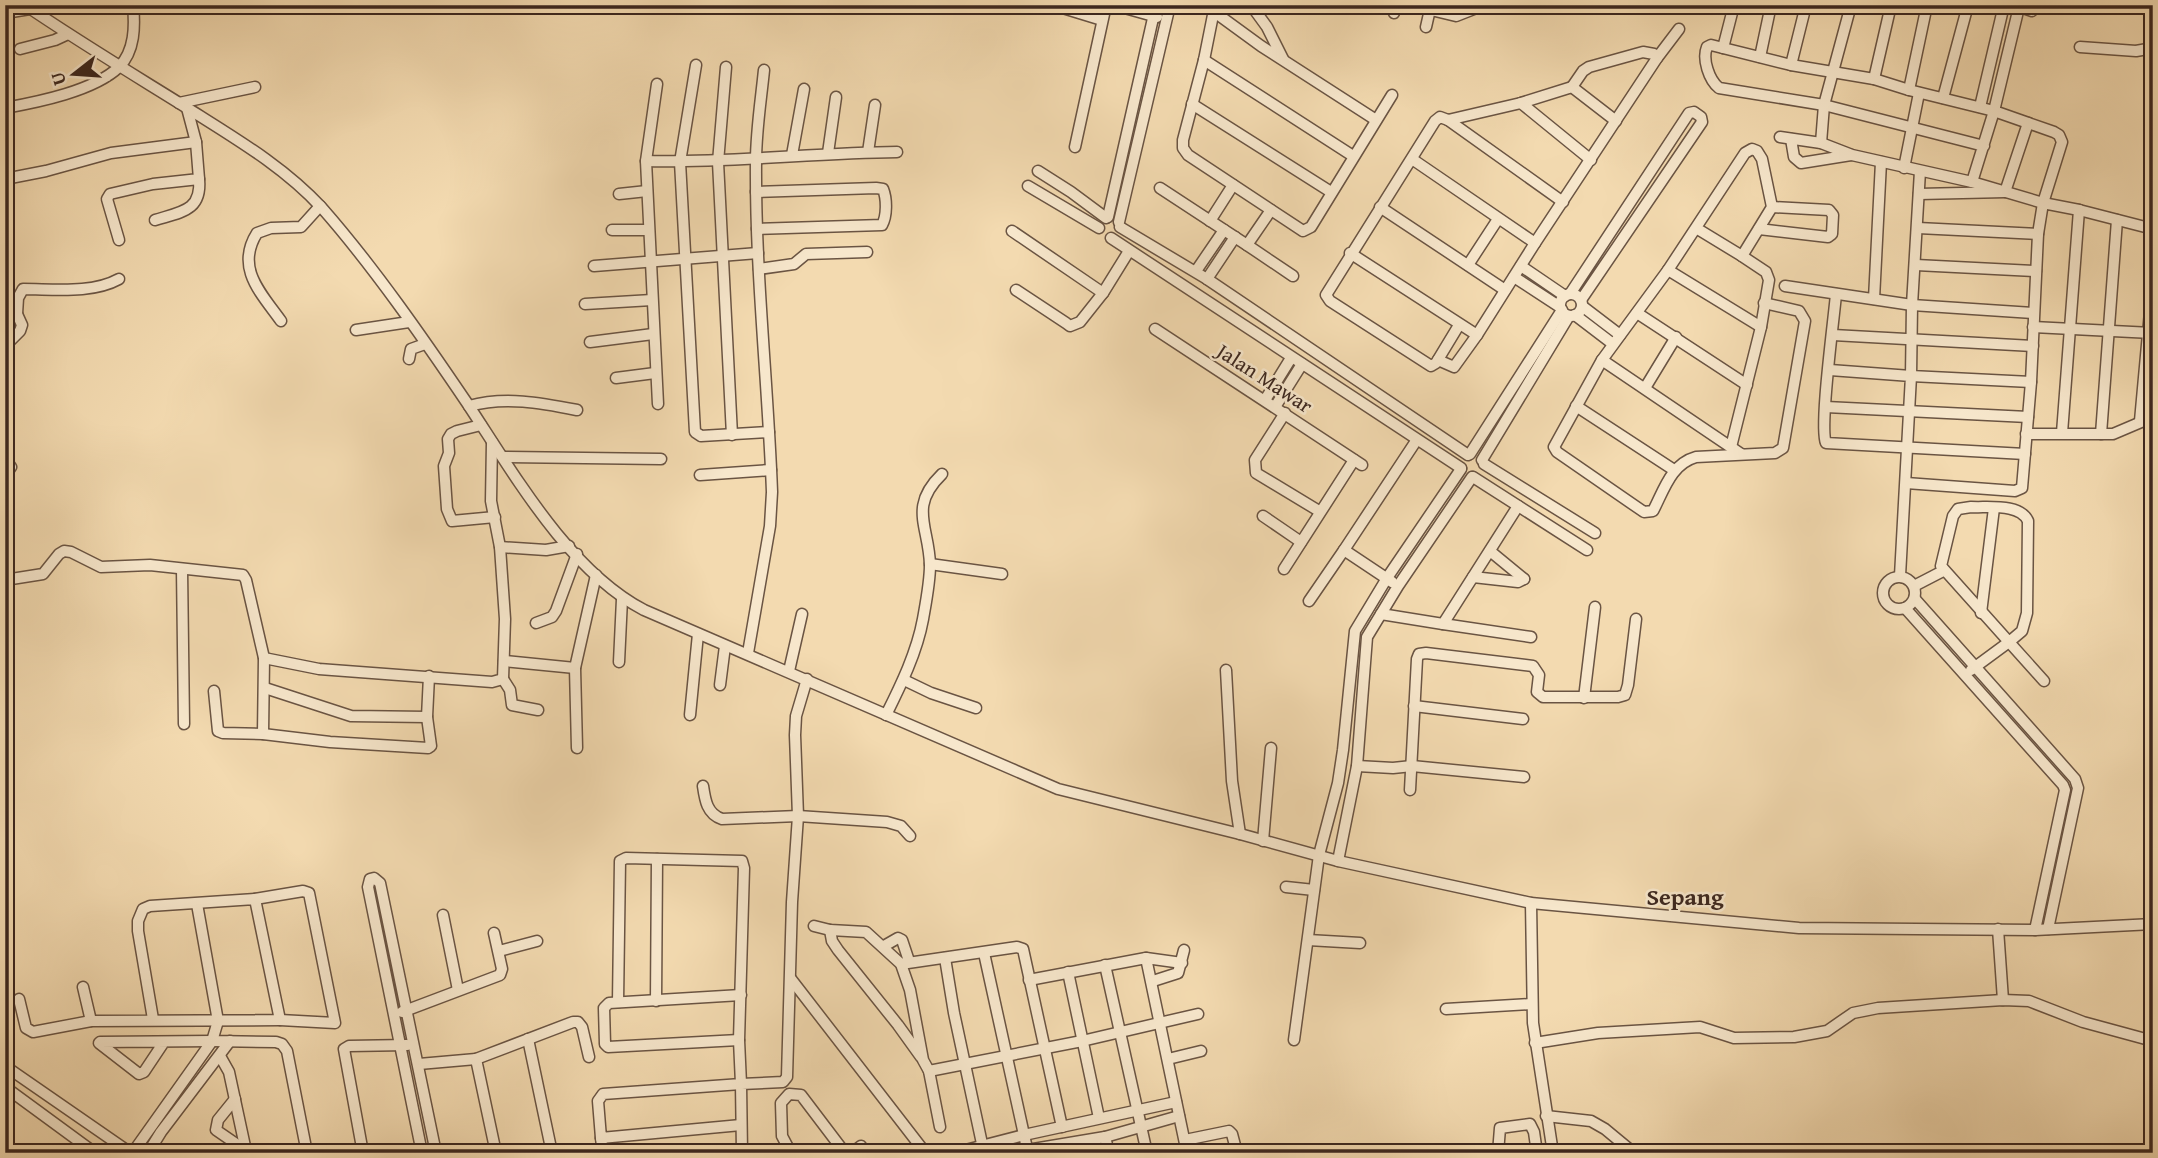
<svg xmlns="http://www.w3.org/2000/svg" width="2158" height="1158" viewBox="0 0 2158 1158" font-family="'Gentium Book Plus',serif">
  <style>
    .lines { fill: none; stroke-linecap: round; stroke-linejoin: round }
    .minor-casing { stroke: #6a5443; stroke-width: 13 }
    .minor { stroke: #f7e7cc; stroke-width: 10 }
    .labels { text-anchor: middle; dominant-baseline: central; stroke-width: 5; stroke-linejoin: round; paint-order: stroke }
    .street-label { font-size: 21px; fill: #3c271f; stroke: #f7e7cc }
    .quarter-label { font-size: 24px; font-weight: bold; fill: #3c271f; stroke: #f7e7cc }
  </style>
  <rect width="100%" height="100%" fill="#f3dab0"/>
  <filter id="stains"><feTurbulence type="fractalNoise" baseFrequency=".00286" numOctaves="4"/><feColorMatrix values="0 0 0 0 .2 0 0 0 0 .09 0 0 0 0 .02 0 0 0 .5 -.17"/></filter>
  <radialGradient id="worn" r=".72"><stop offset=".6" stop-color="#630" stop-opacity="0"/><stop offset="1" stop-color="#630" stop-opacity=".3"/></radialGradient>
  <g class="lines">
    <defs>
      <g id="minor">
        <path d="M25,5C82,44 141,79 200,116C243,143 287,170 322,208C373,266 423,338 467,403C514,474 568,570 644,610L1058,789L1240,834L1338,861L1531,903L1799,928L2035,930L2153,924"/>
        <path d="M1053,5L1102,20"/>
        <path d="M1114,5L1157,17"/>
        <path d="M1215,5L1204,60L1183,140V148L1188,155L1303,231L1311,227L1392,95"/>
        <path d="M1251,5L1267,27L1283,59"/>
        <path d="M2015,5L2032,11"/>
        <path d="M1431,10L1456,16L1484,5"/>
        <path d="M1213,11L1261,46L1376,120"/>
        <path d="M5,13L30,9"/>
        <path d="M1394,13L1395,5"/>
        <path d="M1426,27L1431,5"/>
        <path d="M2080,47L2136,51L2153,48"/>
        <path d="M1723,48L1734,5"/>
        <path d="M20,49L55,40L68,34"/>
        <path d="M1760,57L1771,5"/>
        <path d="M1204,60L1353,156"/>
        <path d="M696,65L680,162L695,432L701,436L769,432"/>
        <path d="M1791,65L1806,5"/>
        <path d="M726,67L718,162L732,435"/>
        <path d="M1874,79L1891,5"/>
        <path d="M657,84L646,161L658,404"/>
        <path d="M1572,87L1583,71L1589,67L1643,52L1654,54L1657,58"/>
        <path d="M1909,90L1927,5"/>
        <path d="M1943,98L1968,5"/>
        <path d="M179,103L255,87"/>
        <path d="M1521,103L1591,160"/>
        <path d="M1192,104L1331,192"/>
        <path d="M1980,107L2004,5"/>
        <path d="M5,108C38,102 94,91 119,67C135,51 135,26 133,5"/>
        <path d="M1448,120L1563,202"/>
        <path d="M1780,137L1821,143L1852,155L1972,182L1994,111L1909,90L1874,79L1791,65L1711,45L1707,47C1702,59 1709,80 1719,88L1824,105L1984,146"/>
        <path d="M1791,139L1794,157L1801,163L1851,155"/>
        <path d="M1821,143L1824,105L1851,5"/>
        <path d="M1075,147L1106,5"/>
        <path d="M868,152L875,105"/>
        <path d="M828,153L836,97"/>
        <path d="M792,155L804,89"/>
        <path d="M1412,159L1535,243"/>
        <path d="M646,161C730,163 813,153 897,152"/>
        <path d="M1904,168L1919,93"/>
        <path d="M1038,171L1071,192L1106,218"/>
        <path d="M1920,171L1912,305L1911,376L2031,382L2038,234L2043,203L2079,210L2062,433"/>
        <path d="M5,179L46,171L111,153L196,142"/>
        <path d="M1972,182L2043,203L2062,142L2059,135L2054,132L1994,111L2019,7"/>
        <path d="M1028,186L1099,228"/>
        <path d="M1160,188L1247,245"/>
        <path d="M756,192L876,188L883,189C887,199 887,216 882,225L757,229"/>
        <path d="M619,194L647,191"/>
        <path d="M1919,194L2005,192L2028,123"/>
        <path d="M1380,207L1505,290"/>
        <path d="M1271,210L1247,245L1293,276"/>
        <path d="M2079,210L2153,229"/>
        <path d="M1108,217L1156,5"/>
        <path d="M155,220C181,212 202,211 199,179"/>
        <path d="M1210,221L1233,185"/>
        <path d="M1119,222L1170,5"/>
        <path d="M1120,227L1207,279L1468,455"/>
        <path d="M1696,228L1742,256L1772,207L1762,159L1757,151L1752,149L1745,153L1668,270L1602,360L1741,454"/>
        <path d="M1918,228L2038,234"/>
        <path d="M1759,229L1828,237L1832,234L1833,215L1829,210L1772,207"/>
        <path d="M612,230H648"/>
        <path d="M1012,231L1103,293"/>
        <path d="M1111,238L1461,468"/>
        <path d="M119,240L107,199L110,194L153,184L199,179L196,142L187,108"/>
        <path d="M1350,253L1477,335L1535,243L1657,58L1679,29"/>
        <path d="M1468,265L1498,219"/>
        <path d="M1916,265L2036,271"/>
        <path d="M594,266L758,253"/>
        <path d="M1521,266L1565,296"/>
        <path d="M759,269L794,264L806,254L867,252"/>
        <path d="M1668,270L1761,327"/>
        <path d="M1196,271L1224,230"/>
        <path d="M1514,277L1560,307"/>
        <path d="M1207,279L1235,237"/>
        <path d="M1785,286L1912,305L2033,313"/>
        <path d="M1016,290L1066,323L1070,326L1080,322L1103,293L1129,251"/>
        <path d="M1570,294L1689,113L1694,112L1701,117L1702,122L1581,300"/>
        <path d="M1836,294C1834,319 1819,427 1826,443L2025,454"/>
        <circle cx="1571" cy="305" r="11"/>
        <path d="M1874,299L1881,162"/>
        <path d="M585,304L652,300"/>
        <path d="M5,306L17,314L22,325L20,331L5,346"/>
        <path d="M1582,306L1620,335"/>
        <path d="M1637,313L1747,385"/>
        <path d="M17,314L18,298L23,289C54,289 92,294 119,279"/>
        <path d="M1575,315L1613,344"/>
        <path d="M281,321C261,293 235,268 257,233L271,228L301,227L320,206"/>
        <path d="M1459,325L1436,363L1431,366L1330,301L1326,295L1435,121L1440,117L1448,120L1521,103L1572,87L1616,121"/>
        <path d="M2033,327L2152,333"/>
        <path d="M1155,329L1362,465"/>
        <path d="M356,330L409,322"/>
        <path d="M1833,335L2033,346"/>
        <path d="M590,342L653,334"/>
        <path d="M409,359L411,349L425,344"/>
        <path d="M1438,360L1454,367L1477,335"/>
        <path d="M1602,360L1554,447L1557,452L1644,512L1653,511C1664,490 1671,464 1696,457L1775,453L1783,448L1805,321L1799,311L1764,303"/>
        <path d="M1830,370L1911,376L1900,576"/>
        <path d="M616,378L655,373"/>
        <path d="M1645,388L1676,337"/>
        <path d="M1265,400L1291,358"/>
        <path d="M469,406C505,396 541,403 577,410"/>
        <path d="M1576,406L1674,470"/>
        <path d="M1275,407L1302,364"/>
        <path d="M1826,407L2028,417"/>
        <path d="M1285,413L1255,460L1256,473L1319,511"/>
        <path d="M2140,421L2153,279"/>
        <path d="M481,425L457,431L451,434L448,439L449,453L444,466L447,509L452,521L495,517"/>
        <path d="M2026,434H2113L2153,417"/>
        <path d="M2101,434L2117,220"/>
        <path d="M1731,447L1761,327L1769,280L1766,272L1742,256"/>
        <path d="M1470,454L1562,310"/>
        <path d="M503,457L661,459"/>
        <path d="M5,458L11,467L5,476"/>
        <path d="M1482,460L1569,316"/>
        <path d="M1484,464L1595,533"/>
        <path d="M700,475L771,470"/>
        <path d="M1473,477L1587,550"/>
        <path d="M1906,483L2015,491L2022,488L2031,382"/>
        <path d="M1971,507C1988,508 2020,503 2028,521L2027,613L2022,631L2009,642L1941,566L1953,516L1958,509Z"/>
        <path d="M1263,516L1301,542"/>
        <path d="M500,547L546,550L569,546"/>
        <path d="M1490,551L1524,579"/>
        <path d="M930,564L1002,574"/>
        <path d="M182,569L184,724"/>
        <path d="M1284,569L1354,460"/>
        <circle cx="1899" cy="593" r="16"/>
        <path d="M1473,577L1518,582L1524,579"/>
        <path d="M5,580L43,574L59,554L64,551L71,552L101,567L150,565L243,575L246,580L264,658L263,734"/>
        <path d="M1392,582L1344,550L1416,441"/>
        <path d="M1914,586L1943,571"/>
        <path d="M1915,599L2075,779L2078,788L2048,929"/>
        <path d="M1309,601L1344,550"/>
        <path d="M1905,608L2063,785L2065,790L2035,930"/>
        <path d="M1981,613L1994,508"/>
        <path d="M1381,614L1443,624L1518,506"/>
        <path d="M536,623L552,617L556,611L577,554"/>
        <path d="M1443,624L1531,637"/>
        <path d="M748,653L770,526L772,492C768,382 755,272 756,161C756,131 761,100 764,70"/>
        <path d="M264,658L319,669L492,682L503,679L505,619L500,547L491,501L492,442"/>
        <path d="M504,661L575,668"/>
        <path d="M619,662L622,599"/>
        <path d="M1226,670L1232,781L1240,834"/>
        <path d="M1971,670L2009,642L2044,681"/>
        <path d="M789,671L802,614"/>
        <path d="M503,679L510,690L512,705L538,710"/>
        <path d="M904,680L931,693L976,708"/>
        <path d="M720,685L725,646"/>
        <path d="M265,688L351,716L427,717"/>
        <path d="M214,691L218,731L223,733L263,734L330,742L428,748L431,746L427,717L429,676"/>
        <path d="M1584,698L1595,607"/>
        <path d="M1414,706L1523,719"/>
        <path d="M690,715L698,634"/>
        <path d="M886,715C901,685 917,652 923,619C926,602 930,582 930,565C929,526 908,507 942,474"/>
        <path d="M577,748L575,668L596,575"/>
        <path d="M1357,766L1393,768L1412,766L1524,777"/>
        <path d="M703,786C705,800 707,814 722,819L798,816L887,822L901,826L910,836"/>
        <path d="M1410,790L1417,659L1419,654L1426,653L1533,666L1539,675L1537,692L1543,697H1618L1625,695L1628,685L1636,619"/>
        <path d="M1263,841L1271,748"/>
        <path d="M1338,861L1357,766L1367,637L1398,586L1472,477"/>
        <path d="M1286,887L1314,890"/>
        <path d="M255,899L303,891L309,893L335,1023L280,1020"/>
        <path d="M1531,903L1533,1023L1553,1153"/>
        <path d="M197,904L218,1021L212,1041L276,1042L282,1044L287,1051L307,1153"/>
        <path d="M443,915L458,990"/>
        <path d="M814,926L830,930L866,932L901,964L910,990L923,1060L929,1071L940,1127"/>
        <path d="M1998,929L2003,1000"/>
        <path d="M830,930L832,941L838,950L898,1025L921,1057"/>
        <path d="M1308,940L1360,943"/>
        <path d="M884,946L898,938L902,940L909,961"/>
        <path d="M499,951L537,941"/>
        <path d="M984,953L1028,1153"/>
        <path d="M945,958L954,1013L984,1153"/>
        <path d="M1146,958L1187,1153"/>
        <path d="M901,964L1017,947L1023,949L1062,1127"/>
        <path d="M1105,965L1147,1153"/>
        <path d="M1068,972L1099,1118"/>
        <path d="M791,979L924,1151"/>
        <path d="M1029,980L1146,958L1182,963"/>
        <path d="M1153,981L1178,973L1184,950"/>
        <path d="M83,987L91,1021"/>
        <path d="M19,999L26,1028L33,1032L91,1021L280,1020L255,899L150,906L143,909L138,921V931L153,1019"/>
        <path d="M656,1001L657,859"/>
        <path d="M618,1002L620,861L626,858L742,861L744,868L739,1040L741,1084L603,1094L598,1101L601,1138L741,1125"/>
        <path d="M1446,1009L1531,1004"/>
        <path d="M402,1012L500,975L502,969L494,933"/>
        <path d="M528,1039L552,1153"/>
        <path d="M739,1040L608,1047L605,1044L604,1008L609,1003L741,995"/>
        <path d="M1294,1040L1319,855L1338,783L1343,750L1355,631L1387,578L1461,469"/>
        <path d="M164,1042L144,1072L139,1074L99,1043L100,1042L212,1041"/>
        <path d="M1535,1043L1598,1033L1700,1027L1734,1038L1794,1037L1827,1031L1853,1013L1878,1008L2003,1000L2029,1001L2083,1022L2153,1041"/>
        <path d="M220,1056L229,1072L246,1151"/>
        <path d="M1168,1059L1201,1051"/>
        <path d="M419,1064L476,1059"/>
        <path d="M5,1066L125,1149"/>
        <path d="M929,1071L1082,1041L1198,1014"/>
        <path d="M5,1087L95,1153"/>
        <path d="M235,1099L218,1120L216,1130L248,1152"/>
        <path d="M1546,1116L1591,1121L1605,1129L1634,1153"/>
        <path d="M1105,1137L1109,1153"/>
        <path d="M601,1138L603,1153"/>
        <path d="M1185,1140L1229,1131L1232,1134L1237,1153"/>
        <path d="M136,1148L212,1041"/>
        <path d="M148,1153L161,1132L230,1041"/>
        <path d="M363,1153L344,1049L349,1046L407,1045"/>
        <path d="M422,1153L368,887L370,879L374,878L380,883L436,1153"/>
        <path d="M496,1153L476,1059L573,1022H578L582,1027L589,1057"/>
        <path d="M742,1153L741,1084L783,1082L787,1077L792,902L798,816L795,735L796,716L807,679"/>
        <path d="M791,1153L782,1136L781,1103L789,1094L801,1095L845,1153"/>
        <path d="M852,1153L861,1146"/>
        <path d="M922,1153L933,1150L941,1153"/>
        <path d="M954,1153L1024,1135L1176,1102"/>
        <path d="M1009,1153L1105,1137L1179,1116"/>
        <path d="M1498,1153L1500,1128L1530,1124L1534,1132L1537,1153"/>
      </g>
    </defs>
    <!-- minor casing -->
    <use href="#minor" class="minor-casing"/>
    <!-- minor -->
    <use href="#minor" class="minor"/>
  </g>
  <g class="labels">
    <!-- street labels -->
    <g class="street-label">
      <text transform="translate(1265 378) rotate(33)">Jalan Mawar</text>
    </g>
    <!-- quarter labels -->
    <g class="quarter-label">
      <text x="1685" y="896">Sepang</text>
    </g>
  </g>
  <!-- margin -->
  <rect width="2158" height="1158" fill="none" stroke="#f3dab0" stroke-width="28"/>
  <rect x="7" y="7" width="2144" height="1144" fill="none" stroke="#3c271f" stroke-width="3.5"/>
  <rect x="14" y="14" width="2130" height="1130" fill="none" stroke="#3c271f" stroke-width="2"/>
  <!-- north arrow -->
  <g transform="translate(74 74) rotate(253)" stroke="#f7e7cc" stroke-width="5" paint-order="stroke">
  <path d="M0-5L12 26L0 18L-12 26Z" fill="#3c271f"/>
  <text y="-10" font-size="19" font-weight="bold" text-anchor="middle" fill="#3c271f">U</text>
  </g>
  <rect width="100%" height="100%" filter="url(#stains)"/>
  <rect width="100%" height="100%" fill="url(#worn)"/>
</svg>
